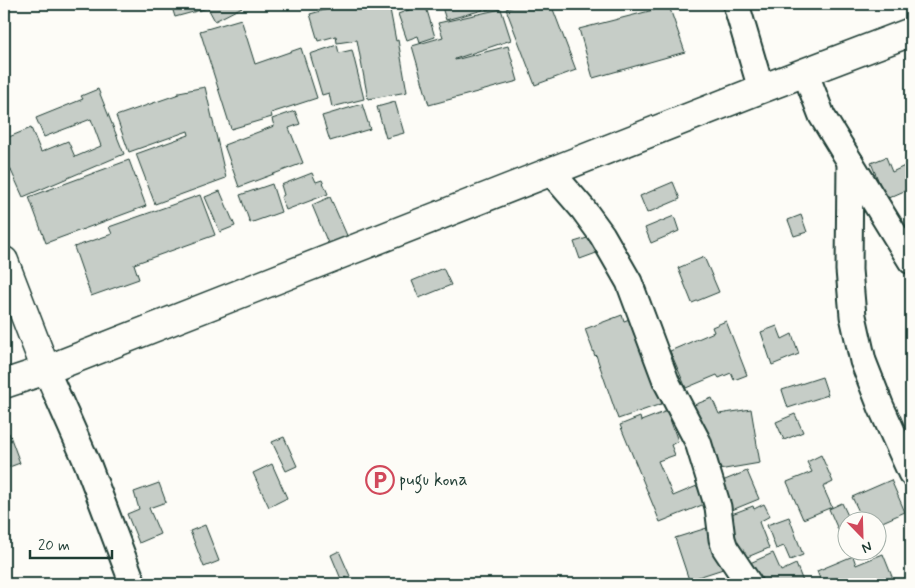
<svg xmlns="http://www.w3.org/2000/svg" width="915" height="588" viewBox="0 0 915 588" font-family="Mynerve,sans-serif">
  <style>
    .building { fill: #c6cdc7; stroke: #1f3d34 }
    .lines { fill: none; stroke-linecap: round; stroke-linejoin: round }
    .street-casing { stroke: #1f3d34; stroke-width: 29 }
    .secondary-casing { stroke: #1f3d34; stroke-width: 31 }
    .primary-casing { stroke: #1f3d34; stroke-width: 31 }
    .street { stroke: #fdfcf7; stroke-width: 25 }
    .secondary { stroke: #fdfcf7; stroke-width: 28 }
    .primary { stroke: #fdfcf7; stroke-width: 28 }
    .labels { text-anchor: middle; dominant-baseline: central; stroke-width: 4; stroke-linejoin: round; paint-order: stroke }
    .poi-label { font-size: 18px; fill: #1f3d34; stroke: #fdfcf7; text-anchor: start }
  </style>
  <rect width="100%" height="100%" fill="#fdfcf7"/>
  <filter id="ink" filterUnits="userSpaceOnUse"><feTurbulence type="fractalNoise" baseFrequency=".02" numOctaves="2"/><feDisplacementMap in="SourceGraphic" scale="10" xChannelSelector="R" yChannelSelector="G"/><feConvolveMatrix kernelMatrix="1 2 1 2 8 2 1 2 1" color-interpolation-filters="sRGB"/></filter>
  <g filter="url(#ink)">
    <!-- building -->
    <g class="building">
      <path d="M171,4H248L215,21L208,8L175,17Z"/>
      <path d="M332,4H389L396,41L398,40L407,92L368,99L357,40L337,43L336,36L318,41L310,14L332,8Z"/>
      <path d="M405,4H425L435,37L420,42L418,36L407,40L398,14L411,9L408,10Z"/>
      <path d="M441,4H481L483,10L446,20Z"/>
      <path d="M484,4H503L504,6L486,10Z"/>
      <path d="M520,4H551L576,70L535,85L506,9Z"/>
      <path d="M669,6L685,52L593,78L579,29Z"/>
      <path d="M501,9L511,40L455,59V60L508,46L518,81L429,105L412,46L443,37L438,23Z"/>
      <path d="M241,19L255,64L301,48L317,98L271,113L272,117L231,129L200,31Z"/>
      <path d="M337,45L339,53L352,50L364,99L332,107L329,93L322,95L310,54Z"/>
      <path d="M205,87L226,178L155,204L136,154L189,135L188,131L129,152L116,116L179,94V92Z"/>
      <path d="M98,89L124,154L23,197L4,155V139L31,128L41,152L68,141L75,157L101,146L91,119L44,137L36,118L83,99L81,96Z"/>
      <path d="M395,102L404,133L386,138L377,107Z"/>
      <path d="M362,104L370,129L330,141L322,116Z"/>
      <path d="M295,111L300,124L289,128L303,163L239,187L224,145L274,126L272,119Z"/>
      <path d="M886,157L892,172L911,163V188L886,199L871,163Z"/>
      <path d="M129,160L146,206L46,243L29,197Z"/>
      <path d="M312,173L316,182L322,180L328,194L286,210L281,197L284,195L281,185Z"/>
      <path d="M673,182L680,199L647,213L640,196Z"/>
      <path d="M272,184L281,212L250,223L240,195Z"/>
      <path d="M220,191L235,226L220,232L205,197Z"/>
      <path d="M200,195L215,235L134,264L139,279L91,296L74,247L112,234L109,227Z"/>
      <path d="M330,197L349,240L330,248L312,205Z"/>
      <path d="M801,215L807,232L794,236L788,220Z"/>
      <path d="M674,216L679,231L651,243L645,228Z"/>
      <path d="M594,236L599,252L580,259L574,242Z"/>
      <path d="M704,257L719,292L692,303L678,268Z"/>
      <path d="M443,268L451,285L419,298L412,281Z"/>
      <path d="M622,315L624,321L635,317L664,403L618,419L596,355L595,356L585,329Z"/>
      <path d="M726,321L747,375L734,380L731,373L719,378L717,375L686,388L670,351L714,332L712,327Z"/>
      <path d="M777,326L782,339L792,334L799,354L772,365L761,332Z"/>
      <path d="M822,377L828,395L788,408L782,390Z"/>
      <path d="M712,398L719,414L751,409L760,463L713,471L708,438L694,405Z"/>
      <path d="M667,411L678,441L671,445L675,455L658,461L673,496L704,483L712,501L660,522L620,425L640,417L641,421Z"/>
      <path d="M795,414L803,432L784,440L776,422Z"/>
      <path d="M9,433L20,463L4,469V435Z"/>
      <path d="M284,437L297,466L286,471L272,442Z"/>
      <path d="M821,455L833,482L823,487L832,507L803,519L787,482L812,472L807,462Z"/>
      <path d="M272,464L287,498L269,507L253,473Z"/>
      <path d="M747,471L759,499L732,510L720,482Z"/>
      <path d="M891,480L905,512L878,524V520H863L852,497Z"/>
      <path d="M159,483L166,502L149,508L160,534L139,543L127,514L139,509L134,492Z"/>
      <path d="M842,503L850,520H848V541L844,543L829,509Z"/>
      <path d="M764,504L770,516L759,522L769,548L738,561L721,518L753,506L754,509Z"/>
      <path d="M789,517L803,555L790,560L784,546L776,549L767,525Z"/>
      <path d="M205,525L219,561L204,567L190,531Z"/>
      <path d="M710,527L723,569L689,580L675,538Z"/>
      <path d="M339,551L350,576L341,579L331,555Z"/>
      <path d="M773,553L781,571L796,564L804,584H758L750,563Z"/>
      <path d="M883,554L895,584H822L817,571L853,556L856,565Z"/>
    </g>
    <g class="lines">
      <defs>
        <g id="street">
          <path d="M736,4L761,89"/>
          <path d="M805,72L822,116L911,261"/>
          <path d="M850,162L849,270L853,316L863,361L881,407L911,473"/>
          <path d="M551,172L583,209L602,235L629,282L666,381L698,442L718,507L722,539L725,548L749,584"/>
          <path d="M46,370L88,465L133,584"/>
        </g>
        <path id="secondary" d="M46,370L761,89L911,32"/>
        <path id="primary" d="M4,261L46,370L4,384"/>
      </defs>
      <!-- street casing -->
      <use href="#street" class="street-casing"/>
      <!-- secondary casing -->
      <use href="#secondary" class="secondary-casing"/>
      <!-- primary casing -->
      <use href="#primary" class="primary-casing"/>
      <!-- street -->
      <use href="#street" class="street"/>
      <!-- secondary -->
      <use href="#secondary" class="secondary"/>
      <!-- primary -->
      <use href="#primary" class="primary"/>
    </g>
  </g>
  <!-- icons -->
  <defs>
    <symbol id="parking-ring" viewBox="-11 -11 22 22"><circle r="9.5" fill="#fdfcf7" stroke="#d1495b" stroke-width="1.5"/><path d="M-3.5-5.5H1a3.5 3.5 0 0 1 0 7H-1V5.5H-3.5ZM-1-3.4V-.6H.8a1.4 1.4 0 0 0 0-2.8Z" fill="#d1495b"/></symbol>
  </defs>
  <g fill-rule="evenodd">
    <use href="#parking-ring" x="364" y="464" width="32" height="32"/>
  </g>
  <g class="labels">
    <!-- poi labels -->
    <g class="poi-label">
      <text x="399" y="480">pugu kona</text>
    </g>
  </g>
  <!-- margin -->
  <rect width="915" height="588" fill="none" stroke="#fdfcf7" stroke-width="20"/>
  <rect x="10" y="10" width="895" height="568" fill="none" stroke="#1f3d34" stroke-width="2" filter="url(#ink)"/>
  <!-- north arrow -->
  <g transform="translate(862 536) rotate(157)"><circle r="24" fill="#fdfcf7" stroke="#a4b0a9"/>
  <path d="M0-4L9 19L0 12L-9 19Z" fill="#d1495b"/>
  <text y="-8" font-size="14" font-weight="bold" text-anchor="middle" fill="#1f3d34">N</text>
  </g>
  <!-- scale -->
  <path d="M30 550v8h82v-8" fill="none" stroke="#1f3d34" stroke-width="2.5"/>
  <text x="38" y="550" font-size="15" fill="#1f3d34" stroke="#fdfcf7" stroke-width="4" paint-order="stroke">20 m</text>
</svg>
